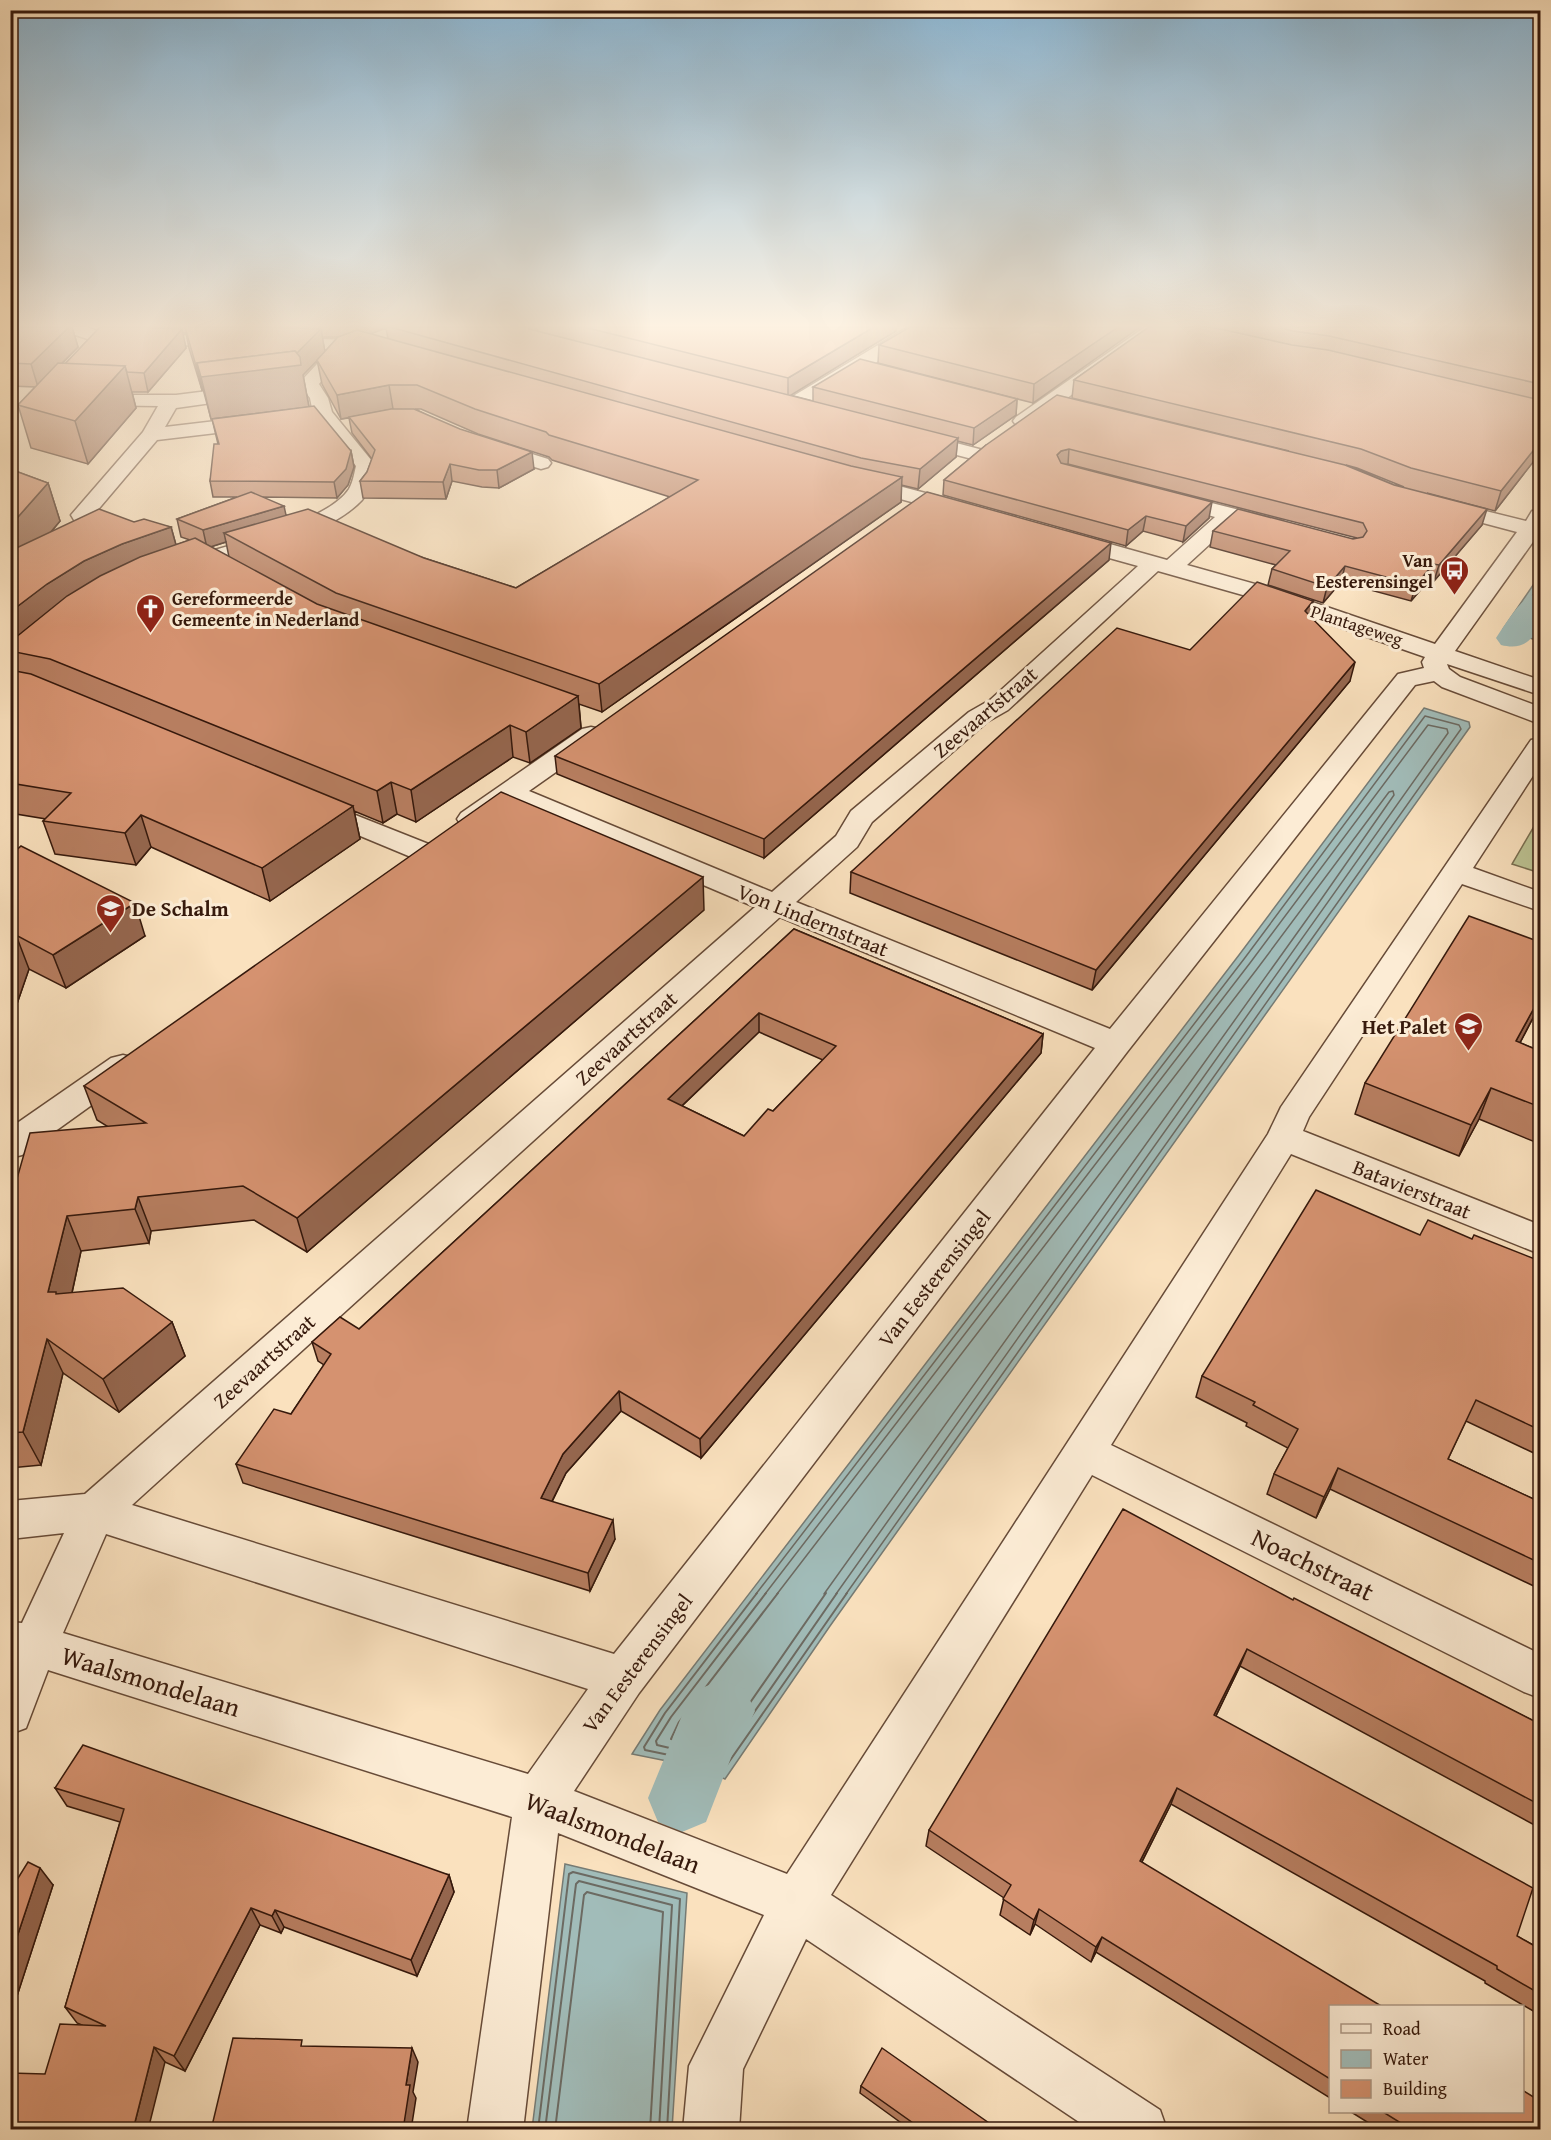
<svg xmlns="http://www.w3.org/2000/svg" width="1551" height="2140" viewBox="0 0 1551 2140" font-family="'Gentium Book Plus',serif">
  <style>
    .green { fill: #bcc393; stroke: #796e50; stroke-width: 1.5 }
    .water { fill: #a1bcb9; stroke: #767b74; stroke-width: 1.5 }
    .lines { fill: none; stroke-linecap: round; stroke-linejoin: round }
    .shore-far1 { stroke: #6c6a62; stroke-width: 1.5 }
    .shore { stroke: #6c6a62; stroke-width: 2 }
    .canal { fill: #a1bcb9; fill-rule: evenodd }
    .minor-casing { stroke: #674b38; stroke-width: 3 }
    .minor { fill: #fcecd5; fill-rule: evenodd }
    .wall { fill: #b77e60; stroke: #36190c; stroke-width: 1.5; fill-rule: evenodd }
    .shaded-wall { fill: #95664e; stroke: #36190c; stroke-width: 1.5 }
    .building { fill: #d59270; stroke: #36190c; stroke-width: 1.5; fill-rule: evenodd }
    .labels { text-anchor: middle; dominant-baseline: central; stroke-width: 6; stroke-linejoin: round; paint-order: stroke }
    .far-poi-label { font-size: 18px; font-weight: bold; fill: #36190c; stroke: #fcecd5; text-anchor: end }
    .far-street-label { font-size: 18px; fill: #36190c; stroke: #fcecd5 }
    .street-label { font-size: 21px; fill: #36190c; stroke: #fcecd5 }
    .poi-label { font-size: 21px; font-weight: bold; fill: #36190c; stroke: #fcecd5; text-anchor: start }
    .near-street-label { font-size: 26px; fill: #36190c; stroke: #fcecd5 }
  </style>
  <rect width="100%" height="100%" fill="#fae1be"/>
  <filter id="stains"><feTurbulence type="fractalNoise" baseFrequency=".00333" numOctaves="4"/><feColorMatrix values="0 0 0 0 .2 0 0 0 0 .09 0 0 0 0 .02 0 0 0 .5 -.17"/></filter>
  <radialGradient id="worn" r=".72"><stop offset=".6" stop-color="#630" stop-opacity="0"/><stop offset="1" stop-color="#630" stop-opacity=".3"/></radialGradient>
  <!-- green -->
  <path class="green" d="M1540,816V873L1512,864Z"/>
  <!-- water -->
  <g class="water">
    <path d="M1540,575V629L1533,639L1503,629Z"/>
    <path d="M1424,708L1469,722L1470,727L830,1626L725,1779L697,1767L632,1754L660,1710L1239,955Z"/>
    <path d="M565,1864L687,1893L672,2129H532Z"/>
  </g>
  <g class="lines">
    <!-- shore-far1 -->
    <g class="shore-far1">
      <path d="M1540,585L1513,625L1515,628L1529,632L1540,627"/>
      <path d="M756,1594L1244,959L1425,716L1459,725L1461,729L846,1594"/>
      <path d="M765,1594L1250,963L1428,725L1447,729L1448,733L836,1594"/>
      <path d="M777,1594L1257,969L1389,792L1393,791L1394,795L1320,901L824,1594"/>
    </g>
    <!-- shore -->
    <g class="shore">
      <path d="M757,1593L665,1713L644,1747L645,1750L698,1761L721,1771L724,1769L847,1593"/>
      <path d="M766,1593L671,1717L656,1741L657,1745L721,1760L837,1593"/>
      <path d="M778,1593L679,1722L671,1739L718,1749L826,1593"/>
      <path d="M538,2130L569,1874L573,1872L680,1899L667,2130"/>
      <path d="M545,2130L576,1884L579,1881L672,1905L659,2130"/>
      <path d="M555,2130L584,1895L587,1892L663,1912L650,2130"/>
    </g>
    <!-- canal -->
    <g class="canal">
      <path d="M1540,592C1543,620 1537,654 1501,645L1496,638C1507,622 1520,597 1540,592Z"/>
      <path d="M722,1680L745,1689L755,1711L745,1733L734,1750L706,1822L682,1832L658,1822L648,1798L685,1708L699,1689Z"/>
    </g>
    <defs>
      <g id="minor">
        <path d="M61,327H87L102,333L358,340L382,344L385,348L382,352L376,353L358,350L100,343L63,331Z"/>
        <path d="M908,327H935L799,409H785L782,405L785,401Z"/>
        <path d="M1145,327H1165L1030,425H1016L1013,421L1016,417Z"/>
        <path d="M323,363L329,364L332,368L319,384L328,398L332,412L376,466C374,478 371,490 362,500C327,538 228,561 178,574L170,572L167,567L170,562C211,550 326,525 349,489C353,482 354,474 356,466L313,413L310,398L304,390L176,408L165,427L259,416L266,418L269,422L266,426L259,428L157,440L96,512L134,524L137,529L134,534C116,538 92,525 74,520L71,515L143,432L158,406L88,405L81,403L79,399L81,395H176L303,379L317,364Z"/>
        <path d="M914,432L983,450L986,454L983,458L976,460L907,442L904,438L907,434Z"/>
        <path d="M490,441L548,459L551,463L548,467L541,469L483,451L480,447L483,443Z"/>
        <path d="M858,479L895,485L971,505L974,510L971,515L963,516L893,497L851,489L848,485L851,481Z"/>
        <path d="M1168,492L1283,521L1286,526L1283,531L1275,532L1234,522L1187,565L1280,591L1435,644L1517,532L1434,510L1430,506L1434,502L1441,500L1526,521L1532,511L1540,510V532L1455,651L1540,680V695L1447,664L1449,669L1460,677L1540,707V724L1442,687L1434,681L1415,685L1127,1052L639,1693L574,1791L787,1874L1268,1134L1281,1107L1531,740L1540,738V765L1473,868L1540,892V911L1462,884L1309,1117L1303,1131L1540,1225V1254L1291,1154L1111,1445L1540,1654V1698L1524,1692L1092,1475L831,1895L1160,2110L1167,2130H1091L806,1939L743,2069L739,2130H683L689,2066L764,1915L558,1833L523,2130H467L512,1817L48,1670L26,1728L10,1734V1622L22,1623L64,1533L10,1539V1501L85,1494L755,907L511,803C495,815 481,830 461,825L457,819L461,813L582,729L591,727L600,729L604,735L600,741L529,791L772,892L836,836L851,811L969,712L990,700L1138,566L1059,544L1056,539L1059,534L1067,532L1167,560L1215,517L1161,502L1158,498L1161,494ZM1158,571L1264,601L1425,657L1422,662L1424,668L1398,674L1110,1029L796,902L857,847L872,822L987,722L1008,710ZM780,917L1095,1048L614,1654L132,1505ZM106,1534L588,1689L528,1774L63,1633Z"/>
        <path d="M315,799L431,845L435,851L431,857L421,860L411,857L305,813L301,807L305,801Z"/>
        <path d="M123,1055L135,1058L139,1066L135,1074L22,1155L10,1158V1128L111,1058Z"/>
      </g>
    </defs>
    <!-- minor casing -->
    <use href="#minor" class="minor-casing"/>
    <!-- minor -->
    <use href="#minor" class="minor"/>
  </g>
  <!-- wall -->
  <g class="wall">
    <path d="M10,327H72L78,347L62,364H65L100,327H896V331L790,395L813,401V387L1017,399L1016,415L973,445L957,441L956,457L918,489L901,485V502L602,712L579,704L581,728L530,763L513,757L416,822L397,814L383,823L354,811L360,839L270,901L151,847L136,865L55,854L43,821L46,819L10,813V469L48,483L60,521L51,532L134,522L171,527L176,545L190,540L181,537L177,519L237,497H213L210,481L218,444L212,419L277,411L211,419L203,389L202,390L189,348L186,333H182L186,348L148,392H132L136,408L88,464L31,448L18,405L35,387L10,386ZM386,328L388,339L370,334ZM322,337H338L325,352ZM323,355L317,360L322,384L341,419L349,418L352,433L372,459L367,472L360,481L363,498L446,499L452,481L482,487L499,488L534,469L415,409H421L478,434L549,457L552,460L670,497L516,588L424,558L286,515L263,497L337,498L348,485L354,467L351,451L309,407L303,375ZM226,542L229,557L210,547Z"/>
    <path d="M1140,327L1033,403L878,363L879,345Z"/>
    <path d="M1149,327H1540V453L1495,511L1427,493L1482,525L1434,581L1429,580L1411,601L1341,582L1323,603L1268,585L1272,569L1276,565L1210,547L1213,531L1353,539L1357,538L1068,464H1066L1209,518L1183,542L1143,531L1126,546L943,495L944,480L986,445L1289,451L1072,398L1074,380ZM1346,465L1357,468L1404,487L1394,485Z"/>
    <path d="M1109,560L764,858L557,774L555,756Z"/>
    <path d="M1313,601L1310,616L1350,681L1092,990L850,893L851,872L1190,650Z"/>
    <path d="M10,856L145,936L66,988L29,969L10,1024Z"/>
    <path d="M704,910L307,1252L254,1220L151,1231L149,1243L81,1251L72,1293L172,1322L185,1356L119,1412L63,1373L41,1465L10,1468V1203L107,1126L97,1120L84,1086Z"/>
    <path d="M794,929L1043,1034L1041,1053L701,1458L621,1411L566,1473L552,1502L615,1539L590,1591L243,1483L236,1464L291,1414L324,1365L318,1361L312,1342L359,1329ZM759,1032L823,1060L773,1111L744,1136L682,1106Z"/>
    <path d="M1540,942V1016L1535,1014L1520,1043L1540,1051V1144L1479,1119L1459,1156L1355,1114L1365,1083Z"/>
    <path d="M1420,1235L1472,1239L1540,1261V1456L1466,1421L1448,1459L1540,1502V1589L1330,1489L1316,1518L1267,1494L1274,1474L1288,1448L1246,1426L1247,1423L1196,1397L1202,1376Z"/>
    <path d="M1293,1600L1540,1724V1828L1240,1666L1216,1716L1517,1936L1540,1949V2015L1485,1983V1981L1171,1804L1142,1862L1330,2007V2098L1096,1952L1091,1962L1035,1924L1030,1935L1000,1915L1004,1898L926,1846L929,1830Z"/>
    <path d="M55,1788L449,1875L454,1892L417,1976L284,1927L281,1933L260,1925L185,2071L165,2062L45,2074L82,2025L77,2023L65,2007L120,1822L67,1806Z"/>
    <path d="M53,1885L17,1996L10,1993V1891Z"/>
    <path d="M861,2086L999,2130H911L860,2093Z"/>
    <path d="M1351,2112H1522L1540,2130H1380Z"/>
  </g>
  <!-- shaded-wall -->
  <g class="shaded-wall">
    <path d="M69,327H72L78,347L38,387L31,364Z"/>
    <path d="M357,327H386V328L359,338Z"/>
    <path d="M525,327H537L538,333Z"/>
    <path d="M874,327H896V331L788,397V378Z"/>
    <path d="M1118,327H1140L1033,403L1034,384Z"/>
    <path d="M182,329L186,348L148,392L144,373Z"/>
    <path d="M321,329L325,352L303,375L309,407L211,419L201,377Z"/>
    <path d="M125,366L136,408L88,464L75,421Z"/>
    <path d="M196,366H197L203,389L202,390Z"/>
    <path d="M389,385L393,409L341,419L337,395Z"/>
    <path d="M1017,399L1016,415L973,445L974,428Z"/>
    <path d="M958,438L956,457L918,489L920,469Z"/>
    <path d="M1540,442V453L1495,511L1501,491Z"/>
    <path d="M1069,449L1068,464L1059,466L1057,455L1061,451Z"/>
    <path d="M351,451L354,467L348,485L337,498L334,482Z"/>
    <path d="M532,452L534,469L499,488L497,470Z"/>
    <path d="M450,464L452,481L446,499L443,482Z"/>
    <path d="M902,477L901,502L602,712L599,684Z"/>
    <path d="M48,483L60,521L12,578L10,575V526Z"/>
    <path d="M1212,502L1209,518L1183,542L1186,526Z"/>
    <path d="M284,506L288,524L224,533L226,542L207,548L203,530Z"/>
    <path d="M1487,509L1482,525L1434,581L1439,565Z"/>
    <path d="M1146,516L1143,531L1126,546L1128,530Z"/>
    <path d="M171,527L179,556L10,650V612L47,584L84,561L122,544Z"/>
    <path d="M1111,543L1109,560L764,858V839Z"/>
    <path d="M1433,564L1429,580L1411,601L1416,585Z"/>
    <path d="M1345,566L1341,582L1323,603L1327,587Z"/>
    <path d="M1313,601L1309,619L1305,611Z"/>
    <path d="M1355,662L1350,681L1092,990L1096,970Z"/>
    <path d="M578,696L581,728L530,763L526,732Z"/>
    <path d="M510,725L513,757L416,822L411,790Z"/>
    <path d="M391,782L397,814L383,823L377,791Z"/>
    <path d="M353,806L360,839L270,901L262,868Z"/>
    <path d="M141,815L151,847L136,865L125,833Z"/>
    <path d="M703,877L704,910L307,1252L297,1218Z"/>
    <path d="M135,903L145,936L66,988L53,955Z"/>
    <path d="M16,935L29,969L10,1024V951Z"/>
    <path d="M1540,997V1001L1535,1014L1504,1073L1516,1041Z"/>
    <path d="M759,1013V1032L669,1118L668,1099Z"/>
    <path d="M1043,1034L1041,1053L701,1458L700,1439Z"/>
    <path d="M1491,1088L1479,1119L1459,1156L1471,1125Z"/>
    <path d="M138,1197L151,1231L149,1243L135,1209Z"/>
    <path d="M67,1216L81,1251L67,1315L48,1292Z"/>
    <path d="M172,1322L185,1356L119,1412L103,1379Z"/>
    <path d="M47,1339L63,1373L41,1465L23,1432Z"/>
    <path d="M619,1391L621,1411L566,1473L544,1517L541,1498L563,1454Z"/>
    <path d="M1338,1468L1330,1489L1316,1518L1324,1497Z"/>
    <path d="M613,1520L615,1539L590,1591L588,1573Z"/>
    <path d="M1247,1649L1240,1666L1208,1732L1214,1715Z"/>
    <path d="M1177,1788L1171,1804L1134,1877L1140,1861Z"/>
    <path d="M40,1868L53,1885L17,1996L10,1988V1958Z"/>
    <path d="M449,1875L454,1892L417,1976L411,1960Z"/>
    <path d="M251,1908L260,1925L185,2071L174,2056Z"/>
    <path d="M1039,1909L1035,1924L1030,1935L1034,1920Z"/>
    <path d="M275,1910L284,1927L281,1933L272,1916Z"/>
    <path d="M1102,1937L1096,1952L1091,1962L1096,1947Z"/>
    <path d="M154,2047L165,2062L148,2130H133Z"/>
    <path d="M412,2048L418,2062L413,2092L416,2098L411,2130H403L406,2085Z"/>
  </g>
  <!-- building -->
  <g class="building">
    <path d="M10,327H69L31,364L10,363Z"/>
    <path d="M100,327H138L182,329L144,373L127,372L125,366L65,364Z"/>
    <path d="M185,327H269L321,329L297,353L295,351L197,363V366H196Z"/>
    <path d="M390,327H528L529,329L958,438L920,469L861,458Z"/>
    <path d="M584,327H874L788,378Z"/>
    <path d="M910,327L954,328L1118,327L1034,384L879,345Z"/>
    <path d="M1149,327H1211L1292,345L1328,350L1540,400V442L1501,491L1411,468L1361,449L1074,380Z"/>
    <path d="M1277,327H1540V384L1329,336L1293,331Z"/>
    <path d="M357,330L851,466L902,477L599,684L336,593L224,533L308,509L424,558L516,588L698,480L549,435L546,432L475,409L417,385H389L337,395L317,360L338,337Z"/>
    <path d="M295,351L300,357L301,365L201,377L197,363Z"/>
    <path d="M860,359L1017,399L974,428L813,387Z"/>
    <path d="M58,363L125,366L75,421L18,405Z"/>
    <path d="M1057,395L1345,465L1394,485L1487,509L1439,565L1433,564L1416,585L1345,566L1327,587L1272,569L1290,551L1213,531L1238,509L1353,539L1363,537L1367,531L1363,523L1069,449L1061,451L1057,455L1061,463L1212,502L1186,526L1146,516L1128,530L944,480L986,445Z"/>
    <path d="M314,406L351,451L346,469L334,482L210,481L214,444H219L212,419Z"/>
    <path d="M391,409H414L460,429L532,452L497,470H479L450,464L443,482L360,481L367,472L375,450L349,417Z"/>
    <path d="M10,469L48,483L10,526Z"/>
    <path d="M251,492L284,506L203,530L177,519Z"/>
    <path d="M927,492L1111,543L764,839L555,756Z"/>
    <path d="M99,509L134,522L144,519L171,527L122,544L84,561L47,584L10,612V551Z"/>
    <path d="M195,538L317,604L578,696L526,732L510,725L411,790L391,782L377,791L50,659L10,651V642L67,596L100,576L140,557Z"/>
    <path d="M1257,582L1313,601L1305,611L1355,662L1096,970L851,872L1117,628L1190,650Z"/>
    <path d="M10,670L31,674L353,806L262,868L141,815L125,833L43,821L71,793L10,783Z"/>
    <path d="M501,792L703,877L297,1218L243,1186L138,1197L135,1209L67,1216L48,1292H56V1294L123,1288L172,1322L103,1379L47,1339L23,1432L10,1433V1203L30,1133L146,1123L84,1086Z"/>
    <path d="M21,846L135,903L53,955L16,935L10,951V856Z"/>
    <path d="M1469,916L1540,942V997L1516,1041L1540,1051V1107L1491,1088L1471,1125L1365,1083Z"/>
    <path d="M794,929L1043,1034L700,1439L619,1391L563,1454L541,1498L613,1520L588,1573L236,1464L274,1409L291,1414L331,1354L312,1342L340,1317L359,1329ZM759,1013L836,1046L773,1111L768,1109L744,1136L668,1099Z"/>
    <path d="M1316,1190L1420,1235L1428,1220L1472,1239L1474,1235L1540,1261V1430L1476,1400L1448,1459L1540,1502V1563L1338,1468L1324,1497L1274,1474L1298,1429L1253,1405L1255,1402L1202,1376Z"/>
    <path d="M1123,1509L1293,1600L1294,1598L1540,1724V1805L1247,1649L1214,1715L1533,1888L1517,1936L1540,1949V1994L1497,1969V1966L1177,1788L1140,1861L1383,2007H1330V2079L1102,1937L1096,1947L1039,1909L1034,1920L1003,1899L1011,1885L929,1830Z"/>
    <path d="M83,1745L449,1875L411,1960L275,1910L272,1916L251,1908L174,2056L154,2047L133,2130H10V2073L45,2074L60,2024L106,2026L65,2007L124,1809L55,1788Z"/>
    <path d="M28,1862L40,1868L10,1958V1891Z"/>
    <path d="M233,2038L302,2040L301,2046L412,2048L406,2085H410L403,2130H211Z"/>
    <path d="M882,2048L999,2130H923L861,2086Z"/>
    <path d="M1522,2090L1540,2101V2130H1412L1383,2112H1522Z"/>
  </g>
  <!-- sky -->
  <linearGradient id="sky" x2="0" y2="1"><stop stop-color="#8bb7d5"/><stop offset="0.52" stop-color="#fdf2e2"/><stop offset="1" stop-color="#fdf2e2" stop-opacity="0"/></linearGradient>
  <rect width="1551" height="627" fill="url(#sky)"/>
  <!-- icons -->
  <defs>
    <symbol id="bus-pin" viewBox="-11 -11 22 30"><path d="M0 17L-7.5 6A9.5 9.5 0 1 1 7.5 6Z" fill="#8f2418" stroke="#fcecd5"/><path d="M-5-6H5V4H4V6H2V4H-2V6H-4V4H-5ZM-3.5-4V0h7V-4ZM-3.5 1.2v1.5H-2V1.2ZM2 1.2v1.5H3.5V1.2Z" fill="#fff"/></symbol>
    <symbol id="church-pin" viewBox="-11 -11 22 30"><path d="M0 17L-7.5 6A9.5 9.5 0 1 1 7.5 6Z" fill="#8f2418" stroke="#fcecd5"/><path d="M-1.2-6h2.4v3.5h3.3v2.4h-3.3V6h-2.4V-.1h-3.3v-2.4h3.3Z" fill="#fff"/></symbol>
    <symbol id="school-pin" viewBox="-11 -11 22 30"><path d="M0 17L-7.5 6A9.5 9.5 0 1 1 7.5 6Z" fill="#8f2418" stroke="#fcecd5"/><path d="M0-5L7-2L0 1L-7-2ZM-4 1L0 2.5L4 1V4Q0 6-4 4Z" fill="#fff"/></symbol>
  </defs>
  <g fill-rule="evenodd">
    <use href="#bus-pin" x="1438" y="554" width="33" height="45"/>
    <use href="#church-pin" x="134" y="592" width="33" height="45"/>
    <use href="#school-pin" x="94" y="892" width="33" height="45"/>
    <use href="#school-pin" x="1452" y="1010" width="33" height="45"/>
  </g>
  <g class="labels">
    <!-- far-poi labels -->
    <g class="far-poi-label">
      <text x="1433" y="560">Van<tspan x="1433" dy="21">Eesterensingel</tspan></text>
      <text x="172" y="598" text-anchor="start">Gereformeerde<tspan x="172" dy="21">Gemeente in Nederland</tspan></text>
    </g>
    <!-- far-street labels -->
    <g class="far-street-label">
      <text transform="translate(1357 625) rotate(18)">Plantageweg</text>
    </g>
    <!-- street labels -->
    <g class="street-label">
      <text transform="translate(985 712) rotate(-40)">Zeevaartstraat</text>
      <text transform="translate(813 920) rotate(22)">Von Lindernstraat</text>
      <text transform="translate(626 1038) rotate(-42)">Zeevaartstraat</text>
      <text transform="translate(1412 1189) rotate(22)">Batavierstraat</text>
      <text transform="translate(934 1278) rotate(-52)">Van Eesterensingel</text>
      <text transform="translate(264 1361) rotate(-42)">Zeevaartstraat</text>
      <text transform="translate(637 1663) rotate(-53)">Van Eesterensingel</text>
    </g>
    <!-- poi labels -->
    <g class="poi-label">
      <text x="132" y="908">De Schalm</text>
      <text x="1447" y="1026" text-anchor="end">Het Palet</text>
    </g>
    <!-- near-street labels -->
    <g class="near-street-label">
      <text transform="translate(1313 1564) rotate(26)">Noachstraat</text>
      <text transform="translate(151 1681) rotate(17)">Waalsmondelaan</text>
      <text transform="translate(613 1832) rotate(21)">Waalsmondelaan</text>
    </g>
  </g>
  <!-- margin -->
  <rect width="1551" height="2140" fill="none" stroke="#fae1be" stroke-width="36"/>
  <rect x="12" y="12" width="1527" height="2116" fill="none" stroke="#36190c" stroke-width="3"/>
  <rect x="18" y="18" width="1515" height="2104" fill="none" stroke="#36190c" stroke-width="1.5"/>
  <!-- legend -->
  <rect x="1329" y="2005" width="195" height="108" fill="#fcecd5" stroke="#ad9885" stroke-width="1.5"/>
  <rect x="1341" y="2024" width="30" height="9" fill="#fcecd5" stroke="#ad9885" stroke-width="1.5"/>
  <text x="1383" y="2035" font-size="18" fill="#36190c">Road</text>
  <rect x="1341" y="2050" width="30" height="18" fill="#a1bcb9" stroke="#ad9885" stroke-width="1.5"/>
  <text x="1383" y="2065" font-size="18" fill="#36190c">Water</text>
  <rect x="1341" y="2080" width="30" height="18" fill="#d59270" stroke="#ad9885" stroke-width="1.5"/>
  <text x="1383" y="2095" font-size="18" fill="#36190c">Building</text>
  <rect width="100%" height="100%" filter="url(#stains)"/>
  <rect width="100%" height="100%" fill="url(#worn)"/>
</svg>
